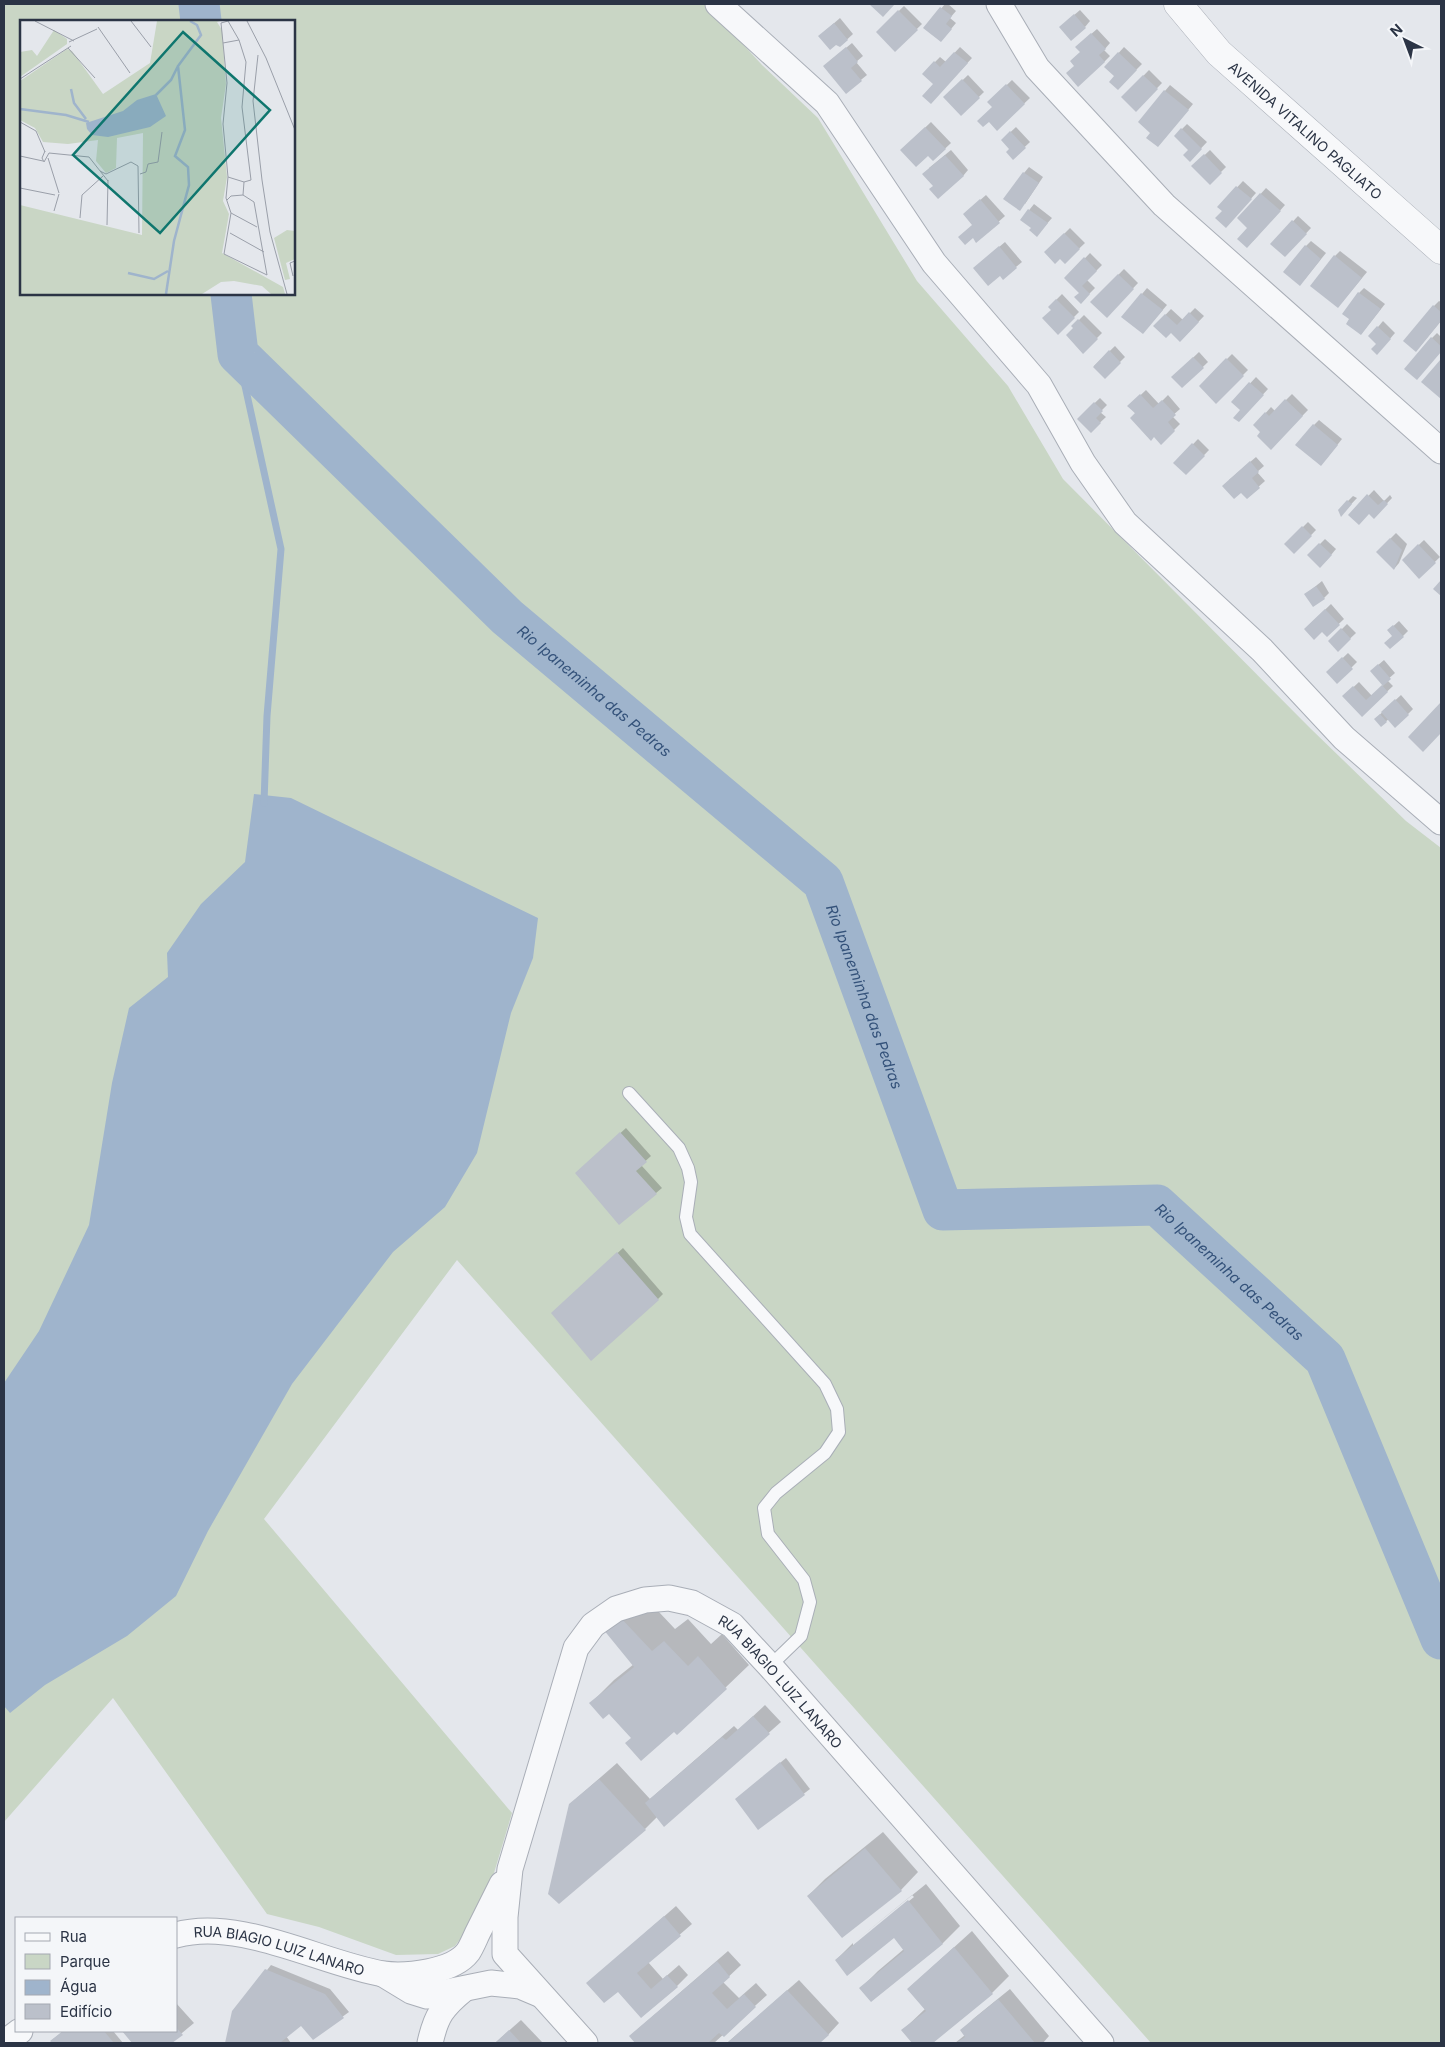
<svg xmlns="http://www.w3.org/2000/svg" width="1445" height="2047" viewBox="0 0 1445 2047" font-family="Inter,sans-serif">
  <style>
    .green { fill: #c9d6c5; fill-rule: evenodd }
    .water { fill: #9fb4cc }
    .shadow { fill: #0003; fill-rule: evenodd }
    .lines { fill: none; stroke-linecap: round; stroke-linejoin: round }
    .stream { stroke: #9fb4cc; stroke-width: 7 }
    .river { stroke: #9fb4cc; stroke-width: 41 }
    .building { fill: #bbc0ca }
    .service-casing { stroke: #a9aeb7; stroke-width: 14 }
    .minor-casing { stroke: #a9aeb7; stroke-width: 27 }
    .tertiary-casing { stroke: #a9aeb7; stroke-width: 29 }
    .service { stroke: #f7f8fa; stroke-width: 12 }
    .minor { stroke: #f7f8fa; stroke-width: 25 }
    .tertiary { stroke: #f7f8fa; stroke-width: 28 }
    .labels { text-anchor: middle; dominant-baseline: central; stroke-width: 4; stroke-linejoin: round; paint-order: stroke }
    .street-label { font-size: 14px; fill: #2b3445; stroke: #f4f6f9 }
    .water-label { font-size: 15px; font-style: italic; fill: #34527a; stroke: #f4f6f9 }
    .inset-river { fill: none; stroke: #9fb4cc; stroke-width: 2.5 }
    .inset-road { fill: none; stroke: #9a9fa9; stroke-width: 1 }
    .view { fill: #0f766e; fill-opacity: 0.15; stroke: #0f766e; stroke-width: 2.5 }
    .inset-edge { fill: none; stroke: #2b3445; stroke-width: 2.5 }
  </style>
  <rect width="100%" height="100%" fill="#e4e7ec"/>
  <!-- green -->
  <path class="green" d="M4,4H706L762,65L818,118L917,281L1008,386L1063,479L1311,729L1406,821L1441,848V2043H1151L457,1260L264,1519L512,1813L494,1873L473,1922L455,1946L438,1954L396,1955L319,1927L267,1914L113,1698L4,1822ZM21,21H294V294H21Z"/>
  <!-- water -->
  <path class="water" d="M254,794L291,798L538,918L533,958L511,1013L477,1153L445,1207L393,1252L292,1384L208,1531L176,1596L127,1636L45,1685L10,1713L4,1706V1383L39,1331L89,1225L112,1083L129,1008L168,977L167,953L201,904L245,862Z"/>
  <!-- shadow -->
  <g class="shadow">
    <path d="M945,4H948L956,11L950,18L956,23L946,35L925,28Z"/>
    <path d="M904,6L922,24L895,50L877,32Z"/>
    <path d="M1080,10L1090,21L1085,27L1066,22Z"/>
    <path d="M840,18L853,34L840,46L825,31Z"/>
    <path d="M1097,29L1110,43L1104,50L1110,56L1104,62L1076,66L1081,52L1082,42Z"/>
    <path d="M852,43L863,56L856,62L867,75L846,92L830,61Z"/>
    <path d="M960,47L972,58L936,97L935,62L940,57L946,62Z"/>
    <path d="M1124,47L1142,64L1118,88L1116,76L1106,67Z"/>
    <path d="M1149,70L1162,83L1136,110L1123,97Z"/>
    <path d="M968,75L984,92L961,114L945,97Z"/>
    <path d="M1012,80L1030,98L997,129L994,107L989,102Z"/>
    <path d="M1170,85L1193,104L1158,146L1152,133L1139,122Z"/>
    <path d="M931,122L951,143L933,160L928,155L907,145Z"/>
    <path d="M1187,124L1207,142L1190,160V150L1175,136Z"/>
    <path d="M1016,127L1030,142L1013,158L1010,149L1002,140Z"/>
    <path d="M951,150L968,170L963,176L934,186L929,168Z"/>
    <path d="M1210,150L1226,167L1210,183L1193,166Z"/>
    <path d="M1029,167L1043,177L1025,204L1024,173Z"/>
    <path d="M1243,181L1256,193L1231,221L1219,207Z"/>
    <path d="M1266,188L1285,205L1253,241L1249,228L1239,218Z"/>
    <path d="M986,195L1005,216L977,241L970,209Z"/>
    <path d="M1034,204L1052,218L1037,235L1032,228L1022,219Z"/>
    <path d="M1298,216L1311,228L1285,256L1272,244Z"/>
    <path d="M1070,228L1085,243L1065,262L1060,257L1046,252Z"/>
    <path d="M1311,241L1326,253L1305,279L1306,246Z"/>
    <path d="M1005,242L1022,262L1003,278L1000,274L980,263Z"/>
    <path d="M1340,251L1367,272L1343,301L1335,256Z"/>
    <path d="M1090,253L1102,265L1087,280L1095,288L1081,302L1080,293L1066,278Z"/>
    <path d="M1124,269L1138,283L1107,316L1092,302Z"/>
    <path d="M1147,288L1167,305L1148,327L1142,294Z"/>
    <path d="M1364,288L1385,304L1361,334L1350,319L1359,293Z"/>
    <path d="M1062,294L1079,312L1058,333L1052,310L1049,307Z"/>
    <path d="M1439,301L1441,302V321L1421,345L1434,306Z"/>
    <path d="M1195,308L1204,316L1180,341L1171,331L1155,326L1171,309L1183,320Z"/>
    <path d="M1084,315L1102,333L1083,352L1073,326Z"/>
    <path d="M1383,321L1395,333L1382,348L1378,344V327Z"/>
    <path d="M1437,333L1441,337V351L1422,373L1432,338Z"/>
    <path d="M1115,346L1125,357L1105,377L1094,366Z"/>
    <path d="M1199,352L1208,362L1182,387L1173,377Z"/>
    <path d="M1232,354L1248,370L1216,402L1200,386Z"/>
    <path d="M1256,377L1268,389L1244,415L1242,410L1233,402Z"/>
    <path d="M1146,390L1159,404L1168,395L1180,409L1172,416L1180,424L1161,443L1129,406Z"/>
    <path d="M1292,394L1308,410L1271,448L1262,432L1255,425L1271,407L1275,411Z"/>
    <path d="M1100,398L1107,405L1100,412L1106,417L1091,431L1078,419Z"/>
    <path d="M1319,420L1342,439L1326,459L1314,425Z"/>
    <path d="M1198,439L1209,450L1186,474L1175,463Z"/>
    <path d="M1256,457L1264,466L1257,472L1265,481L1247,497L1229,480Z"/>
    <path d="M1374,490L1384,501L1390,495L1392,498L1374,517L1369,513L1350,515Z"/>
    <path d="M1353,496L1357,498L1341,515L1348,501Z"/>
    <path d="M1308,522L1316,530L1294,553L1286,544Z"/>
    <path d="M1396,533L1407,544L1399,563L1394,569L1377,552Z"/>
    <path d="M1325,539L1336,549L1326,561L1309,555Z"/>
    <path d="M1424,540L1440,557L1419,577L1403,560Z"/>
    <path d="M1322,581L1329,593L1324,598L1306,594Z"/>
    <path d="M1331,604L1344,619L1327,635L1322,631L1305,629Z"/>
    <path d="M1399,621L1408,631L1403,636H1393L1389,630Z"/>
    <path d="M1347,624L1356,633L1338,650L1330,641Z"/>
    <path d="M1348,653L1357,662L1337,682L1328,672Z"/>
    <path d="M1384,660L1395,673L1387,680L1393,686L1362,715L1344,696L1359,682L1372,696L1383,685L1377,666Z"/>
    <path d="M1401,695L1413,709L1408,714L1389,719L1381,725L1375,719Z"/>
    <path d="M626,1128L651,1156L641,1165L662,1188L619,1224L582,1168Z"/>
    <path d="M623,1248L663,1294L658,1299L558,1308Z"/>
    <path d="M642,1594L675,1629L688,1619L711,1644L722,1634L749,1665L677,1734L674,1730L632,1737L609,1712L591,1703L614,1680L634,1664L605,1629Z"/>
    <path d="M765,1705L781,1722L665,1825L658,1816L645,1829L570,1804L617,1763L650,1799L734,1726L738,1730Z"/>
    <path d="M786,1758L810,1789L759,1828L736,1799Z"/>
    <path d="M883,1832L918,1872L901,1890L842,1937L808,1896L825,1879Z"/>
    <path d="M926,1884L960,1926L943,1943L871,2001L861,1988L878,1971L904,1949L894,1936L836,1960L853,1943ZM912,1895L914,1897L853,1946V1943Z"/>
    <path d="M676,1906L692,1924L648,1962L663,1979L679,1965L688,1975L677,1986L641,2016L618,1990L588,1983Z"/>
    <path d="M972,1931L1009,1976L992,1993L931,2043H913L903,2030L925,2009L908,1989Z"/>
    <path d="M728,1951L741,1965L723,1982L739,1998L756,1983L767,1995L714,2043H637L630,2036Z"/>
    <path d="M271,1965L330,1989L349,2012L313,2038L301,2024L286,2036L291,2043H226L234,2012Z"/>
    <path d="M799,1980L839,2023L828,2035L818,2043H727Z"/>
    <path d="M1010,1989L1049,2036L1043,2043H955L965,2035L962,2031L973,2019Z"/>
    <path d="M176,2003L194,2023L170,2043H133L124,2031H176Z"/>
    <path d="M521,2020L543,2043H495Z"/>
    <path d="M63,2031H113L123,2043H53L51,2041Z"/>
  </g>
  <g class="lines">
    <!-- stream -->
    <path class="stream" d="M238,354L281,549L267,716L264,803"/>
    <!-- river -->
    <g class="river">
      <path d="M199,4L201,21"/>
      <path id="s1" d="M231,294L238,354L507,617L823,882L943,1210L1157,1205L1325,1359L1441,1639"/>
    </g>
  </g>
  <!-- building -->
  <g class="building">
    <path d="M869,4H895L883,17Z"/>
    <path d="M940,7L952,16L946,24L952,29L941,42L923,28Z"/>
    <path d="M898,10L918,30L895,52L876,32Z"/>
    <path d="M1074,14L1086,28L1071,41L1059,27Z"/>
    <path d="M834,23L848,40L840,47L836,45L830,50L818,36Z"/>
    <path d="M1091,33L1106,49L1099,55L1105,62L1078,87L1066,73L1074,66L1070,61L1080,52L1075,47Z"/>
    <path d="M846,47L858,62L851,68L862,81L846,94L823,66Z"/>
    <path d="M954,52L968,63L931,104L922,96L933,84L922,74L934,61L940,67Z"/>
    <path d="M1118,52L1137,70L1118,90L1109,82L1114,76L1104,67Z"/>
    <path d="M1143,75L1158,89L1136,112L1121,97Z"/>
    <path d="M962,79L980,98L961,116L943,97Z"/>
    <path d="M1006,84L1025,104L997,131L989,122L983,127L977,121L992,107L987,102Z"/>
    <path d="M1164,90L1189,110L1158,147L1146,138L1150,133L1138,122Z"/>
    <path d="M925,127L946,149L933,161L928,156L916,167L900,150Z"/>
    <path d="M1181,128L1202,149L1190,162L1183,155L1188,150L1174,136Z"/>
    <path d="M1010,131L1026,148L1013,160L1006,152L1009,149L1001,140Z"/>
    <path d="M1204,154L1222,173L1210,185L1191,166Z"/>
    <path d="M945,155L964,176L938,199L929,189L933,186L922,174Z"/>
    <path d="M1023,172L1039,183L1020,211L1003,199Z"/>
    <path d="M1236,186L1252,199L1226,228L1215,218L1222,211L1217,207Z"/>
    <path d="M1260,193L1281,211L1247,248L1237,239L1247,228L1237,218Z"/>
    <path d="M980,199L1000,223L976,243L973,238L965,245L958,237L972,225L963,214Z"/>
    <path d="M1028,209L1048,223L1037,237L1029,230L1031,228L1020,220Z"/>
    <path d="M1292,220L1307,234L1285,257L1270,244Z"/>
    <path d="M1064,233L1080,249L1065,264L1060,259L1055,264L1044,252Z"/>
    <path d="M1305,245L1321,259L1300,286L1283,272Z"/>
    <path d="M999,246L1017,268L1003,280L1000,276L988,286L973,268Z"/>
    <path d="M1334,255L1362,278L1338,308L1310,286Z"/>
    <path d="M1084,257L1097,271L1082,286L1090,294L1081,304L1074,297L1079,293L1064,278Z"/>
    <path d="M1118,274L1134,289L1107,318L1090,302Z"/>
    <path d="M1358,292L1381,309L1361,335L1346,324L1349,319L1342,314Z"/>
    <path d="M1141,293L1163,310L1143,334L1121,317Z"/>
    <path d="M1056,299L1075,318L1058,335L1042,318L1051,310L1048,307Z"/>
    <path d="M1433,305L1441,312V321L1416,352L1403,341Z"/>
    <path d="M1189,312L1199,322L1180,342L1171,333L1166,338L1153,326L1165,314L1177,325Z"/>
    <path d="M1078,319L1098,339L1083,354L1066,335L1073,328L1071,326Z"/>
    <path d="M1377,326L1391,339L1377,355L1371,349L1376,344L1368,336Z"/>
    <path d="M1431,337L1441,346V352L1417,380L1404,369Z"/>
    <path d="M1109,350L1121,363L1105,379L1093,367Z"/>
    <path d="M1193,357L1204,368L1182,388L1171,377Z"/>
    <path d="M1226,358L1244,376L1216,404L1199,386Z"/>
    <path d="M1441,359V399L1421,382Z"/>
    <path d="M1249,382L1264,395L1239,422L1233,418L1240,410L1231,402Z"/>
    <path d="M1140,394L1153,408L1162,400L1176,415L1168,422L1175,431L1161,445L1154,437L1151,441L1130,418L1135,413L1127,406Z"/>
    <path d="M1285,399L1303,416L1271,450L1257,436L1260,432L1253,425L1265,412L1269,416Z"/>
    <path d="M1094,402L1103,411L1096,418L1101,423L1091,433L1077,419Z"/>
    <path d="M1313,424L1338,445L1321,466L1295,445Z"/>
    <path d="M1192,443L1205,456L1186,475L1173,463Z"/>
    <path d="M1250,461L1259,472L1252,478L1260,488L1247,499L1241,493L1234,499L1222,486Z"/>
    <path d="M1367,494L1378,505L1384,500L1388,504L1374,519L1369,514L1359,525L1348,515Z"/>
    <path d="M1347,500L1352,504L1341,517L1338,510Z"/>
    <path d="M1302,526L1312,536L1294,554L1284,544Z"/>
    <path d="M1390,538L1402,550L1394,570L1376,552Z"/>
    <path d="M1319,543L1332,555L1320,568L1307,555Z"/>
    <path d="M1418,544L1436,563L1419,579L1402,560Z"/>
    <path d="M1441,580V596L1433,589Z"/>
    <path d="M1316,586L1325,599L1313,607L1304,594Z"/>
    <path d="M1325,609L1340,625L1327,637L1322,632L1314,640L1304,629Z"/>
    <path d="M1393,625L1404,637L1390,649L1384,643L1392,636L1387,630Z"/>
    <path d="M1341,628L1351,639L1338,652L1328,641Z"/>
    <path d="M1342,657L1353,669L1337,684L1326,672Z"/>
    <path d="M1378,664L1391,679L1383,686L1370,671Z"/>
    <path d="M1382,685L1388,692L1362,717L1342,696L1353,686L1366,700Z"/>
    <path d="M1395,699L1409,715L1395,728L1381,712Z"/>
    <path d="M1441,702V733L1423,752L1408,737Z"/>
    <path d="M1380,714L1387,722L1381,727L1374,719Z"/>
    <path d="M620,1132L647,1162L636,1171L657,1194L619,1225L575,1173Z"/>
    <path d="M617,1252L659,1300L591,1361L551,1313Z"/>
    <path d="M619,1616L652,1651L664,1641L688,1666L698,1656L727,1689L677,1735L674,1732L641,1761L625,1743L631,1738L609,1714L603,1719L589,1703L634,1667L603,1629Z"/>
    <path d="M753,1716L770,1734L664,1827L645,1803L722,1737L726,1740Z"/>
    <path d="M780,1762L805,1795L758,1830L735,1799Z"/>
    <path d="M599,1779L646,1830L559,1904L548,1894L569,1804Z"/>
    <path d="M865,1848L902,1891L842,1938L807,1896Z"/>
    <path d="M908,1900L943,1944L871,2002L859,1988L904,1951L894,1938L847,1976L835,1960Z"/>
    <path d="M664,1916L681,1936L637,1973L651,1989L667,1975L678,1987L641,2018L618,1992L604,2003L586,1983Z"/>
    <path d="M954,1947L993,1994L933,2043H912L901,2030L926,2011L907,1989Z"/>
    <path d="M717,1961L730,1977L712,1993L727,2009L744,1994L756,2007L724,2037L719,2033L709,2042L710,2043H635L629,2036Z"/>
    <path d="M265,1969L325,1994L344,2018L313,2040L301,2026L281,2042L282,2043H225L232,2011Z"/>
    <path d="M787,1990L829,2035L820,2043H727Z"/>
    <path d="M998,1999L1035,2043H956L965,2037L960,2030Z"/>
    <path d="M176,2027L183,2035L172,2043H132L122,2031H176Z"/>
    <path d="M509,2030L521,2043H495Z"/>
    <path d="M63,2031H104L114,2043H52L50,2041Z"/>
  </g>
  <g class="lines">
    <defs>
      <path id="service" d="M629,1093L679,1148L688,1168L691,1182L686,1217L690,1234L825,1384L837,1409L839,1432L825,1453L776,1493L764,1508L768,1534L804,1580L810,1602L801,1636L770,1666"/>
      <g id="minor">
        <path d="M718,4L827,103L934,263L1039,385L1083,463L1125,523L1262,650L1344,738L1441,822"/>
        <path d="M999,4L1037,68L1164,205L1441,451"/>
        <path id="s2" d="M176,1935C239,1917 320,1963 383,1974C406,1977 453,1972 468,1952C472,1946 475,1938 478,1932C486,1916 494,1900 502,1884"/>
        <path d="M383,1974L411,1991L427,1996L491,1983L520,1986L539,1994"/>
        <path d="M4,2043L20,2031"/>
        <path d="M430,2043C436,2016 442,2007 464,1989"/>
        <path id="s3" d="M585,2043L505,1954V1917L510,1869L576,1648L593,1625L616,1609L645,1600L669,1598L692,1603L732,1625L770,1666L1101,2043"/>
      </g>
      <g id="tertiary">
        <path id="s4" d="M1178,4L1219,53L1441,250"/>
      </g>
    </defs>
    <!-- service casing -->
    <use href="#service" class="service-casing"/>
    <!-- minor casing -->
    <use href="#minor" class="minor-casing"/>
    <!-- tertiary casing -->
    <use href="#tertiary" class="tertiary-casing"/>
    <!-- service -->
    <use href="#service" class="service"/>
    <!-- minor -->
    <use href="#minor" class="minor"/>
    <!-- tertiary -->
    <use href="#tertiary" class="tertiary"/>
  </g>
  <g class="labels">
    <!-- street labels -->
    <g class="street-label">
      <text stroke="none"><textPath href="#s4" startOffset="180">AVENIDA VITALINO PAGLIATO</textPath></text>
      <text stroke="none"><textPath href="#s3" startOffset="690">RUA BIAGIO LUIZ LANARO</textPath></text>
      <text stroke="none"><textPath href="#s2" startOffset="106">RUA BIAGIO LUIZ LANARO</textPath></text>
    </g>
    <!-- water labels -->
    <g class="water-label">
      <text stroke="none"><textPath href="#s1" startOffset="551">Rio Ipaneminha das Pedras</textPath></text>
      <text stroke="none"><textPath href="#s1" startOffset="971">Rio Ipaneminha das Pedras</textPath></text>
      <text stroke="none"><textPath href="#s1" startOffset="1511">Rio Ipaneminha das Pedras</textPath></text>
    </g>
  </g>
  <!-- overview -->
  <g transform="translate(20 20)">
    <rect width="275" height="275" fill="#e4e7ec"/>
    <path d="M137,1H200L197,2L202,10L206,64L201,98L207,157L203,181L209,194L202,233L263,267L265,274H251L242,266L214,261L201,262L182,274H0V185L122,215L123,113L97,118L96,148L86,153L76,141L78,120L48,124L23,122L15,108L0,100V61L47,29L52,31L83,74L130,43ZM34,10L47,19V24L0,57V32L12,30L17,36ZM267,210L275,211V239L266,243L270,259L265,260L254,218Z" fill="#c9d6c5"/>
    <path d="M136,74L146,96L130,107L88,117L72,115L67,109L66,103L103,91L117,80Z" fill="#9fb4cc"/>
    <path class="inset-river" d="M51,69L54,83L66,99M136,75L151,60L158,46M0,89L46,95L69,102M108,253L134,259L148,251M146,274L154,221L169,165L168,147L155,136L165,110L158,46L181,15L177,5L170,1"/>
    <path class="inset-road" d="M15,1L54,21M111,1L131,27M208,1L219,20L226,42L222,87L231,160L224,162L223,175L234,182L247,255L204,234L211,193L206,178L208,157L203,104L207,63L201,3L208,1M227,1L246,38L275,110M78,7L110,53M49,22L77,9M203,23L219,20M48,28L75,58M238,35L233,81L242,160L250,212L267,274M0,59L51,26M0,102L16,111L25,132M25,131L22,138L24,142L29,133L69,137L88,161M0,136L23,141M28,138L39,173M80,151L86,154L111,142L118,146L119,213M120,154L126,152L128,144L138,142L142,112M208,157L224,162M0,168L35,175M207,180L211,176L223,175M34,191L39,174M211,193L237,207M60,198L62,175L83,156M87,205L88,160M210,213L244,232M273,256L270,243L275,241"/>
    <path class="view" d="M163,12L250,90L140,213L53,135Z"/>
    <rect width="275" height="275" class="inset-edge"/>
  </g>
  <!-- border -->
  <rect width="1445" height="2047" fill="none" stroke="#2b3445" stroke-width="10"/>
  <!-- legend -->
  <rect x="15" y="1917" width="162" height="115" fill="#f4f6f9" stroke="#a4a8b1"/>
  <rect x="25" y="1933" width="25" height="8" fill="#f7f8fa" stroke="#a4a8b1"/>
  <text x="60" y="1942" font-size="15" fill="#2b3445">Rua</text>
  <rect x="25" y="1954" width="25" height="15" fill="#c9d6c5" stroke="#a4a8b1"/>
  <text x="60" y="1967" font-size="15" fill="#2b3445">Parque</text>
  <rect x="25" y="1980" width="25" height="15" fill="#9fb4cc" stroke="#a4a8b1"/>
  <text x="60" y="1992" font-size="15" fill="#2b3445">Água</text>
  <rect x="25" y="2004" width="25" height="15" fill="#bbc0ca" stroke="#a4a8b1"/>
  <text x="60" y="2017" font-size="15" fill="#2b3445">Edifício</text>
  <!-- north arrow -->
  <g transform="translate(1405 40) rotate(318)" stroke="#f4f6f9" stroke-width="4" paint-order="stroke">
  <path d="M0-4L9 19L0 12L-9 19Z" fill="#2b3445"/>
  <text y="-8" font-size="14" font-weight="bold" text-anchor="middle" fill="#2b3445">N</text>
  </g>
</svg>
